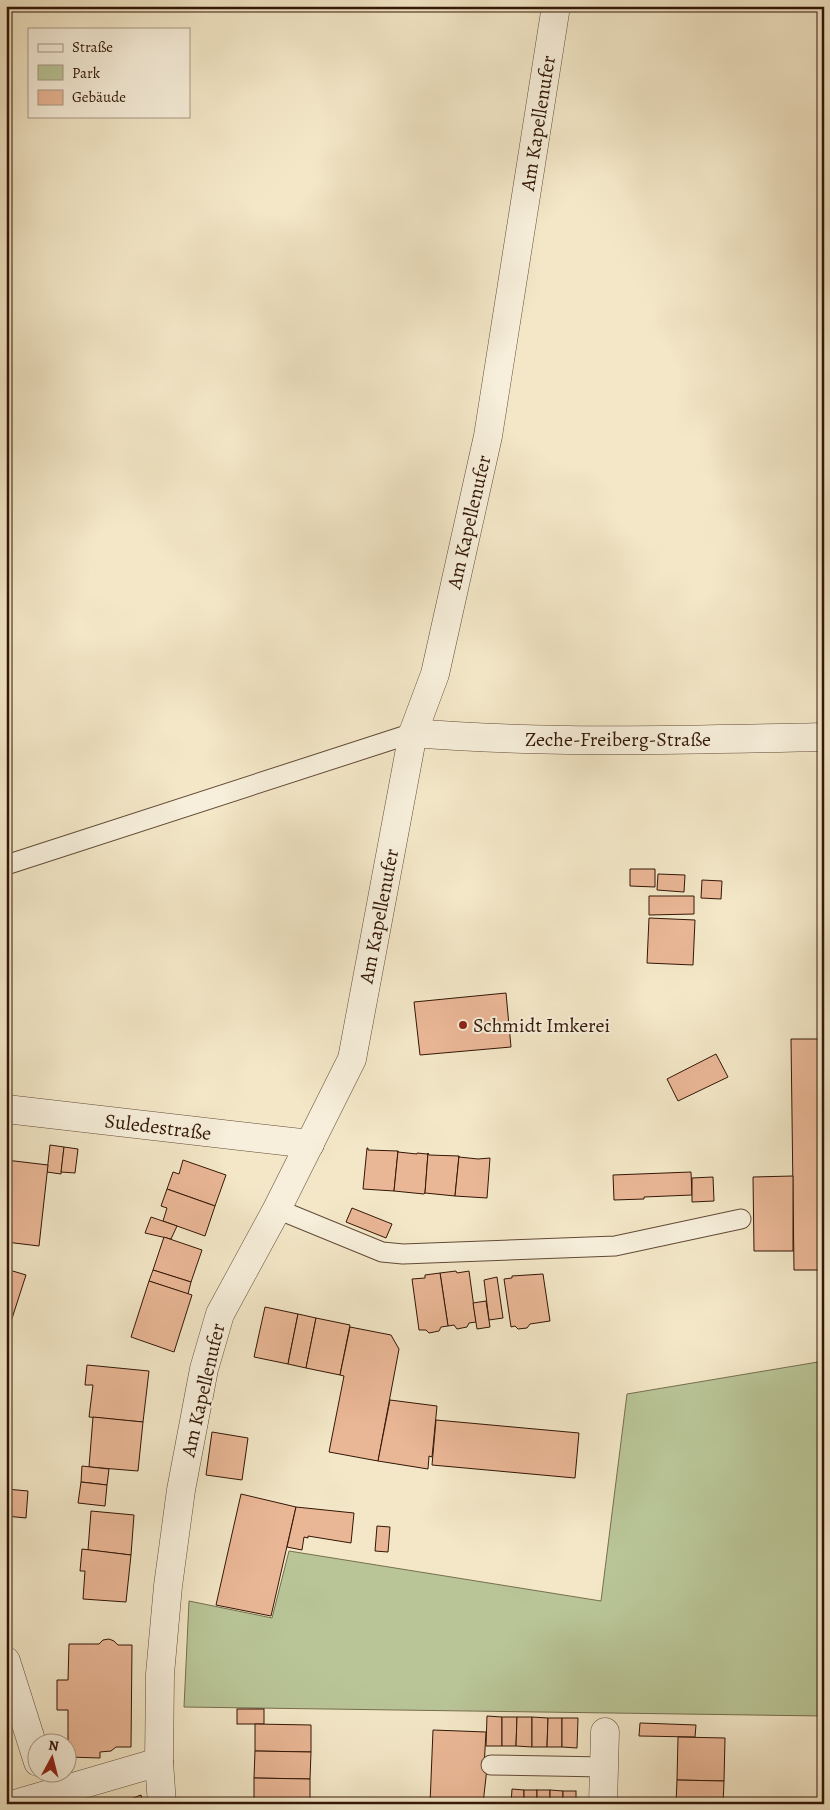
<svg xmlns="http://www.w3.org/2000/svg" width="830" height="1810" viewBox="0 0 830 1810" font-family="Alegreya,serif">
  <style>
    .green { fill: #b9c597; stroke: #766e4e }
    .building { fill: #eab796; stroke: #321606 }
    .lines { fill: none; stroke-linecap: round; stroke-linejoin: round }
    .service-casing { stroke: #624a36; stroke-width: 21 }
    .minor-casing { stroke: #624a36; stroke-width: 29 }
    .service { stroke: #f7efdb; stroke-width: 19 }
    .minor { stroke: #f7efdb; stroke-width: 28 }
    .poi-dot { fill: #8f2418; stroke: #f7efdb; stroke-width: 2 }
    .labels { text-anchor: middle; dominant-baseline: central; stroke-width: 4; stroke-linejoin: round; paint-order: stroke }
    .street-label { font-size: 20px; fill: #321606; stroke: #f7efdb }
    .poi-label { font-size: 20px; fill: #321606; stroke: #f7efdb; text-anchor: start }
  </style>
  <rect width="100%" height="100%" fill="#f3e7c7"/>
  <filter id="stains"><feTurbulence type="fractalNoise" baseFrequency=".004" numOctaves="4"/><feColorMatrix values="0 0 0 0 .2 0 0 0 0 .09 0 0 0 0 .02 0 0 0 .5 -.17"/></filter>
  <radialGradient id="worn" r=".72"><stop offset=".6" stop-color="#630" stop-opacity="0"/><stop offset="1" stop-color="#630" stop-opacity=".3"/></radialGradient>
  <!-- green -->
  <path class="green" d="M824,1361V1716L184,1707L189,1601L272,1618L289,1551L601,1601L627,1394Z"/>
  <!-- building -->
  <g class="building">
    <path d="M630,869H655V887L630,886Z"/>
    <path d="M658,874L685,875L684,892L657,890Z"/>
    <path d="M702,880L722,881L721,899L701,898Z"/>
    <path d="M649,896H694V914L649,915Z"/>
    <path d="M649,918L695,920L693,965L647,963Z"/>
    <path d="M506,993L511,1047L420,1055L414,1002Z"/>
    <path d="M791,1039H824V1270H794Z"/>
    <path d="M716,1054L728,1077L678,1101L667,1079Z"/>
    <path d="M50,1145L64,1147L61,1174L47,1172Z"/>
    <path d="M64,1147L78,1149L75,1173L61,1172Z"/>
    <path d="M367,1148H368V1150L398,1151L394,1191L363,1189Z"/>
    <path d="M398,1151V1152L417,1154V1153L427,1154L428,1153L425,1193L424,1194L394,1191Z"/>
    <path d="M428,1153L429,1155L459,1156L455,1196L425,1193Z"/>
    <path d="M459,1156V1157L478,1159L490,1158L487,1198L455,1196Z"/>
    <path d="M6,1160L48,1165L39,1246L6,1242Z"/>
    <path d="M183,1160L226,1175L215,1206L167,1189L173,1172L179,1174Z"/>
    <path d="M691,1172L692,1195L644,1197V1199L614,1200L613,1175Z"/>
    <path d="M793,1176V1251H754L753,1177Z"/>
    <path d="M713,1177L714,1201L692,1202V1178Z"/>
    <path d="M167,1189L215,1206L205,1236L163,1221L167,1208L161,1206Z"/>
    <path d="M352,1208L392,1224L386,1238L346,1222Z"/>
    <path d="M151,1217L177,1226L171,1239L145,1233Z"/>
    <path d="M164,1237L202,1250L191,1282L153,1270Z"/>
    <path d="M6,1269L26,1275L6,1337Z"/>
    <path d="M153,1270L191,1282L188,1294L149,1281Z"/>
    <path d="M456,1271L457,1273L469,1271L476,1322L469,1323L467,1327L457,1329L454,1325L448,1326L440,1273Z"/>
    <path d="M440,1273L448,1326L441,1327L439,1331L429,1333L426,1330H419L412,1279L425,1278V1275Z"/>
    <path d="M543,1274L550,1321L530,1324L527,1328L518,1329L515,1326L511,1327L504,1279L512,1278V1276Z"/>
    <path d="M497,1277L503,1318L489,1320L484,1280Z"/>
    <path d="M149,1281L192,1295L174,1352L131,1337Z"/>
    <path d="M486,1301L490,1327L477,1329L473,1303Z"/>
    <path d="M265,1307L298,1314L288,1364L254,1357Z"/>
    <path d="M298,1314L316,1318L306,1368L288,1364Z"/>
    <path d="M316,1318L350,1325L340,1375L306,1368Z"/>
    <path d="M350,1327L391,1335L399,1349L378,1461L329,1452L344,1376L340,1375Z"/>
    <path d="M87,1365L149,1371L143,1422L89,1417L93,1385H85Z"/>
    <path d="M390,1400L437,1406L432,1457L429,1456L428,1469L378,1461Z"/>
    <path d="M93,1417L143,1422L138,1471L89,1467Z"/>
    <path d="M436,1420L579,1433L575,1478L432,1465Z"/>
    <path d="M212,1432L248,1438L242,1480L206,1475Z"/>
    <path d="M82,1466L109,1469L107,1485L81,1482Z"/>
    <path d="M81,1482L107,1485L105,1506L78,1503Z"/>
    <path d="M6,1489L28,1491L26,1518L6,1516Z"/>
    <path d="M241,1494L296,1507L271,1616L216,1605Z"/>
    <path d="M296,1507L354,1513L351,1543L308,1536V1538L304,1537L302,1550L287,1547Z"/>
    <path d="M91,1511L134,1515L131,1555L88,1550Z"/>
    <path d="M377,1526L390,1527L388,1552L375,1551Z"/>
    <path d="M6,1542L11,1543L8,1569L6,1568Z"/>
    <path d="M82,1549L131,1555L126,1602L83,1599L85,1571H80Z"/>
    <path d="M109,1639L114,1641L118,1645H132L131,1747H116L111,1751L100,1752V1758L68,1757V1710H57V1680H68L69,1644H99L103,1640Z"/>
    <rect x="237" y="1709" width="27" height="15"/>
    <path d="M487,1716L502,1717V1746H486Z"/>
    <path d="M502,1717H517L516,1746H502Z"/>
    <path d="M517,1717H532V1747L516,1746Z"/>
    <path d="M532,1717L548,1718L547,1747H532Z"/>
    <path d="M548,1718H562V1747H547Z"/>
    <path d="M562,1718H578L577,1748L562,1747Z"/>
    <path d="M640,1723L696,1725L695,1737L639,1736Z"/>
    <path d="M255,1724L311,1725V1752L255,1751Z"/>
    <path d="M433,1730L486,1732L484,1767L487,1768L483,1804H430Z"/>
    <path d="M678,1737L725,1738L724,1781L677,1780Z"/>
    <path d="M255,1751L311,1752L310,1779L254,1778Z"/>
    <path d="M254,1778L310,1779V1804H254Z"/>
    <path d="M677,1780L724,1781L723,1804H676Z"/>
    <path d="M512,1789L524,1790V1804H511Z"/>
    <rect x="524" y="1790" width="13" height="14"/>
    <rect x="537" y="1790" width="13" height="14"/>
    <path d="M550,1790L563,1791V1804H550Z"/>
    <rect x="563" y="1791" width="13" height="13"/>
    <path d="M141,1795L143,1804H117Z"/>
  </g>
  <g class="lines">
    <defs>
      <g id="service">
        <path d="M6,865L413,733"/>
        <path d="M277,1209L382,1252L403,1254L615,1246L741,1219"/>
        <path d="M491,1765L604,1767"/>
      </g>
      <g id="minor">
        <path d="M413,733C550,744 687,740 824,737"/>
        <path d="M6,1109L310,1144"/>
        <path d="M6,1661L38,1762"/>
        <path d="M15,1804L159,1762"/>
        <path d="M162,1804L159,1762L160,1674L168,1586L181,1490L204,1369L220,1314L277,1209L352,1059L413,733L435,674L488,436L556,6"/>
        <path d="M603,1804L605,1732"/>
      </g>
    </defs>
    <!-- service casing -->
    <use href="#service" class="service-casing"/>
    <!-- minor casing -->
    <use href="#minor" class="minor-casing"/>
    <!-- service -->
    <use href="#service" class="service"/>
    <!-- minor -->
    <use href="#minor" class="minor"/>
  </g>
  <!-- markers -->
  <circle class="poi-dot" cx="463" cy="1025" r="5"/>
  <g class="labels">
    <!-- street labels -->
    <g class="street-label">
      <text transform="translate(538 123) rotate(-81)">Am Kapellenufer</text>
      <text transform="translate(469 522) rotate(-77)">Am Kapellenufer</text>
      <text x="618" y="739">Zeche-Freiberg-Straße</text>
      <text transform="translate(379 916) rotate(-79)">Am Kapellenufer</text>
      <text transform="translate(158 1127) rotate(7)">Suledestraße</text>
      <text transform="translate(203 1390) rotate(-77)">Am Kapellenufer</text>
    </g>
    <!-- poi labels -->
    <g class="poi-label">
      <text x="473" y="1025">Schmidt Imkerei</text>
    </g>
  </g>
  <!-- margin -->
  <rect width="830" height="1810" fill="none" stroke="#f3e7c7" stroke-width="25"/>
  <rect x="8" y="8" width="815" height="1795" fill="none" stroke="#321606" stroke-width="2.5"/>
  <rect x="12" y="12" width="805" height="1785" fill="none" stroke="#321606"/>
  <!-- legend -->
  <rect x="28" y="28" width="162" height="90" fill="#f7efdb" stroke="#a89886"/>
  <rect x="38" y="44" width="25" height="8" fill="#f7efdb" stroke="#a89886"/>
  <text x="72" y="52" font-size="15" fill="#321606">Straße</text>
  <rect x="38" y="65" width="25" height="15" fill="#b9c597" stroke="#a89886"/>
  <text x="72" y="78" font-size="15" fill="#321606">Park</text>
  <rect x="38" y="90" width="25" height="15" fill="#eab796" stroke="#a89886"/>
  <text x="72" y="102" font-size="15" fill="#321606">Gebäude</text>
  <!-- north arrow -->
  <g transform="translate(52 1758) rotate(7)"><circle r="24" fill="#f7efdb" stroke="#a89886"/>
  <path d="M0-4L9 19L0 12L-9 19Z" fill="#8f2418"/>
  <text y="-8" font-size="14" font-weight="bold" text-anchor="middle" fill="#321606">N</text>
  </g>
  <rect width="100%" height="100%" filter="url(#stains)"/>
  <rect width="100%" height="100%" fill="url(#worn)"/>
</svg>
